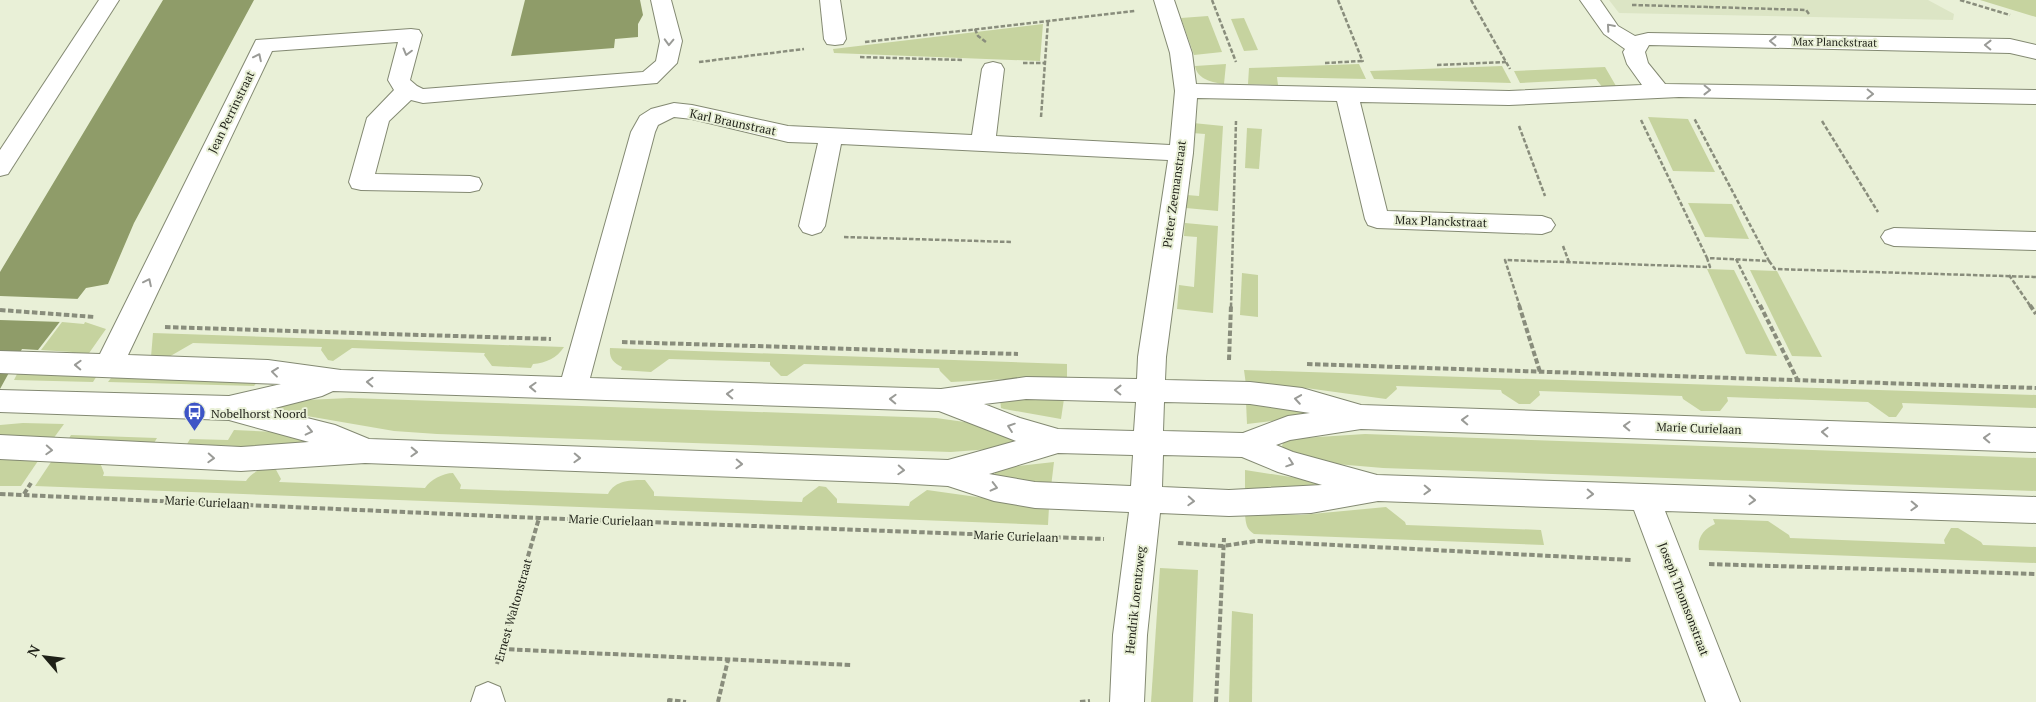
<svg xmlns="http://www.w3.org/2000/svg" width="2036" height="702" viewBox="0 0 2036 702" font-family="'PT Serif',serif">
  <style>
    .built { fill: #dce5c5 }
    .green { fill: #c6d39f }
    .water { fill: #8f9c69 }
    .pier { fill: #e9f0d7 }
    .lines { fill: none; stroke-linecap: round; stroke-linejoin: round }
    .minor-casing { stroke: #838972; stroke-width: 2 }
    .path-far1 { stroke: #898d7c; stroke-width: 2.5; stroke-dasharray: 4.5 2; stroke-linecap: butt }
    .path { stroke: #898d7c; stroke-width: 4; stroke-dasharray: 5.5 2.5; stroke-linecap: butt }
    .minor { fill: #fff; fill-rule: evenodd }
    .oneway { stroke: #9a9b97 }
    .labels { text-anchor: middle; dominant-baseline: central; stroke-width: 4; stroke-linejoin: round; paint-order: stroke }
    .far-street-label { font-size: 11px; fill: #1e2017; stroke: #e9f0d7 }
    .street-label { font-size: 12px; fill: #1e2017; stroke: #e9f0d7 }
    .poi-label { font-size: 12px; fill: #1e2017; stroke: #e9f0d7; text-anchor: start }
  </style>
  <rect width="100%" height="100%" fill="#e9f0d7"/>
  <!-- built -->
  <path class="built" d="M1609,0H1928L1954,14L1953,20L1619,13Z"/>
  <!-- green -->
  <g class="green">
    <path d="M1980,0H2036V17Z"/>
    <path d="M1208,16L1222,52L1194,55L1181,18Z"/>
    <path d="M1244,18L1258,50L1244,51L1231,19Z"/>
    <path d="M1043,24L1040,61L834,53L833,49Z"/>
    <path d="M1226,64L1224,84C1213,83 1197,79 1195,66Z"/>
    <path d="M1359,64L1366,79L1277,77L1278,85L1248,84L1249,68Z"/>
    <path d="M1502,66L1511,83L1374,79L1370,71Z"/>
    <path d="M1605,67L1616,86L1603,88L1596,79L1520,83L1514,71Z"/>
    <path d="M1648,117L1688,119L1715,172L1673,171Z"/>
    <path d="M1193,123L1223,126L1218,211L1186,208L1187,195L1199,196L1205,134L1192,133Z"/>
    <path d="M1247,128L1262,129L1259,169L1245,168Z"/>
    <path d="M1688,203L1732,204L1749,239L1705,237Z"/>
    <path d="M1185,223L1218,226L1213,313L1177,309L1179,285L1194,287L1197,237L1184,236Z"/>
    <path d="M1707,269L1734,270L1777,356L1746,354Z"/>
    <path d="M1750,270L1777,271L1822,357L1792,356Z"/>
    <path d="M1242,273L1258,275V317L1240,315Z"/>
    <path d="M62,322L84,324L85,322L106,329L87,356L70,355L72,352L41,350Z"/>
    <path d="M153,333L564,347C557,358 546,363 533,364L531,368L492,366L484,355L485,353L352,348L333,361L328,360L321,350L322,347L193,343L167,358L151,357Z"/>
    <path d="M610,348L1067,364V379L1027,378L951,382L940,371L939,368L804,364L787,376H781L770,365V362L669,359L651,372L621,370L622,367C613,363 609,358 610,348Z"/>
    <path d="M1244,370L2036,395V408L1902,403L1903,407L1896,417H1889L1868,402L1727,397L1728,401L1720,411H1701L1683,399L1682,396L1539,391L1540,395L1530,404H1519L1502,393L1501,390L1396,386L1397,389L1386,399L1306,388L1246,385Z"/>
    <path d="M18,372L98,374L93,382L14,380Z"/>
    <path d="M114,374L260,379L254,386L108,382Z"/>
    <path d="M350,398L936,418L972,423L1014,439L1016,442L1004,448L951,452L437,434L394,431L272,410L273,407L282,401Z"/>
    <path d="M1054,398L1064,399L1061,419L1004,409L1001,408L1000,399Z"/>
    <path d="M1246,402L1306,408V414L1297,418L1247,424Z"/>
    <path d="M23,423L64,424L53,439L0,437V425Z"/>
    <path d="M234,430L277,432L312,441L310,449L187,444L190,439L228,440Z"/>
    <path d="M1365,434L2036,458V491L1383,468L1336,464L1285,450L1282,446L1284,440L1287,439Z"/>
    <path d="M71,435L157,438L154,443L68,440Z"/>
    <path d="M0,457L40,458L21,486H0Z"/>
    <path d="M53,459L99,460L104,473L103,476L246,481C251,473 264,466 274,466L281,479L279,482L425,488C430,480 443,473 453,473L461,485L460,489L608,494C615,480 631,480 645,480L654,492V496L802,502L803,498L819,486L826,487L837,499V503L909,506L910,502L927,490L1049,507L1048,525L35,486Z"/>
    <path d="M1054,462L1051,487L994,479L995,473L1001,468Z"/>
    <path d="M1245,470L1310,480L1315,482L1319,492L1245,494Z"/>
    <path d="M1386,507L1405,522L1406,525L1541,530L1544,545L1254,534C1246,529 1246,523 1245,515H1301Z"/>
    <path d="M1713,519L1768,521L1789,535L1790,538L1945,544L1944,540L1951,528H1958L1981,542L1983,545L2036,547V563L1699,550C1697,537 1704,529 1715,524Z"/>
    <path d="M1160,568L1198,570L1193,702H1151Z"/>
    <path d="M1232,611L1253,614L1252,702H1229Z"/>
  </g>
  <!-- water -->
  <g class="water">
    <path d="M163,0H254L134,223L108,284L86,288L38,350L22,349L0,389V272Z"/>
    <path d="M525,0H640L643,15L638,24V37L615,39L614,48L511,56Z"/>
  </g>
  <!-- pier -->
  <path class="pier" d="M0,296L80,299L62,322L0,320Z"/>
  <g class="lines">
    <defs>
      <g id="minor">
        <path d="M99,0H119L8,174L0,176V150Z"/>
        <path d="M651,0H671L682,41L677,63L657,83L423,103L411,100L389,121L375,174L470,176L479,178L482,184L479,190L470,192L361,190L352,188L349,182L367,118L394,90L388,80L398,42L272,51L128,355L268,360L341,370L562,377L631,132L640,116L651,109L674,103L692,105L788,126L972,135L982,69L985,64L993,62L1001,64L1004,69L996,136L1170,145L1175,91L1170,53L1154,0H1174L1192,53L1196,84L1509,91L1642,85L1627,64L1623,52L1625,49L1604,34L1580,0H1600L1618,26L1635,36L1648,33L2010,39L2036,45V59L2010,53L1649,45L1645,52L1648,63L1665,84L2036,90V104L1679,97L1509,105L1360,102L1387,211L1542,216L1551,219L1555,225L1551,231L1542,234L1377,228L1368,225L1365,219L1337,101L1197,98L1193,153L1166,357L1165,380L1250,382L1302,388L1361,405L2036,428V452L1361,429L1290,440L1276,445L1293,452L1377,475L2036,497V523L1665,511L1740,702H1706L1634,510L1378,501L1311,513L1229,516L1160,513L1147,635L1144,702H1110L1113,635L1129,512L1035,508L994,501L948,486L896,483L365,463L241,471L0,459V435L241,447L309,442L229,420L0,412V390L229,396L281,384L0,373V351L100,354L256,40L411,29L419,30L422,35L410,80L417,86L423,89L643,72L656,61L660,41ZM674,117L692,119L788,142L818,143L799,226L803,232L812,235L821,232L825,226L841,144L1168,160L1138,357L1137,379L1026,377L941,389L590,378L655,132L658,125ZM333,391L939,411L1016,441L948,460L369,439L335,425L271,409L322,396ZM1026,399L1136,402L1134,431L1058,429L1020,418L984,404ZM1164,402L1250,404L1310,413L1288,416L1243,433L1163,431ZM1058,453L1133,455L1131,486L1035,482L989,474ZM1163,455L1242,457L1278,472L1322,485L1229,490L1162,487Z"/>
        <path d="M820,0H840L846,39L843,44L835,45L827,44L824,39Z"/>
        <path d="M1894,228L2036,232V250L1894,246L1885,243L1881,237L1885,231Z"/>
        <path d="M488,682L500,687L505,702H471L476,687Z"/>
      </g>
    </defs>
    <!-- minor casing -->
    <use href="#minor" class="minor-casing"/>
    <!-- path-far1 -->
    <g class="path-far1">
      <path d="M1212,0L1236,62"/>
      <path d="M1338,0L1363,62"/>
      <path d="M1471,0L1510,69"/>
      <path d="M1960,0L2010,15"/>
      <path d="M1632,5L1709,7"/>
      <path d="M1709,7L1806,10L1809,14"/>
      <path d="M975,29L978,36L986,42"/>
      <path d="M865,42L1135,11"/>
      <path d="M860,57L962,60"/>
      <path d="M699,62L804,49"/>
      <path d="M1023,63H1045"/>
      <path d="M1325,63L1362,61"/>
      <path d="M1437,65L1506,62"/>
      <path d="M1041,117L1048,21"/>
      <path d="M1641,120L1707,258L1769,261L1694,118"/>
      <path d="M1822,121L1878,212"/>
      <path d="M1519,126L1545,196"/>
      <path d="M844,237L1012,242"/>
      <path d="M1563,246L1569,262"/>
      <path d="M1736,259L1760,307"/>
      <path d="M1769,261L1775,269L2036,277"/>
      <path d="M2009,275L2031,307"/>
      <path d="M1231,307L1236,121"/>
      <path d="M1520,307L1505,260L1710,267L1707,258"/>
    </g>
    <!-- path -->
    <g class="path">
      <path d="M1519,305L1540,372"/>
      <path d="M1760,305L1798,381"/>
      <path d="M2030,305L2036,314"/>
      <path d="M0,310L95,317"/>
      <path d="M165,327L551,339"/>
      <path d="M622,342L1018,354"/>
      <path d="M1229,360L1231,305"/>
      <path d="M1307,364L2036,388"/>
      <path d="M0,494L539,518L1104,539"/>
      <path d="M24,494L31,483"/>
      <path d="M1178,543L1223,546L1256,541L1631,560"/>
      <path d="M1709,564L2036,574"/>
      <path d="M501,649L851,665"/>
      <path d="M497,664L539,518"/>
      <path d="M669,702V700L686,702"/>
      <path d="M718,702L728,660"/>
      <path d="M1080,702L1090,701"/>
      <path d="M1216,702L1224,538"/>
    </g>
    <!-- minor -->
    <use href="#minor" class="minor"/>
  </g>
  <!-- one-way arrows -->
  <defs><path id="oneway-chevron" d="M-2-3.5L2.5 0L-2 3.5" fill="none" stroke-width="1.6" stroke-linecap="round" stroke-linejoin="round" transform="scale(1.25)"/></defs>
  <g class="oneway">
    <use href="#oneway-chevron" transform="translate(1610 27) rotate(-131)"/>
    <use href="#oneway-chevron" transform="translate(1773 41) rotate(-179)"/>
    <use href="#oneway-chevron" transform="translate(669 42) rotate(92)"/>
    <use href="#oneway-chevron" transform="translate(1988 45) rotate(-179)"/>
    <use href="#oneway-chevron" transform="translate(407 52) rotate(105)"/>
    <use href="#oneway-chevron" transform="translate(258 57) rotate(-64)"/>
    <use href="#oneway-chevron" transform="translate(1707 90) rotate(1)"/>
    <use href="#oneway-chevron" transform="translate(1870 94) rotate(1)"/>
    <use href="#oneway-chevron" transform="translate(148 282) rotate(-64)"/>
    <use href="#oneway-chevron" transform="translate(78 365) rotate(-178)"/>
    <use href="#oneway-chevron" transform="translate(275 372) rotate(-173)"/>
    <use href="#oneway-chevron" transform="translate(370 382) rotate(-178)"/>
    <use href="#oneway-chevron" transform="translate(533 387) rotate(-178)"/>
    <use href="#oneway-chevron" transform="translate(1118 390) rotate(-179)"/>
    <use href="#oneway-chevron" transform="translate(730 394) rotate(-178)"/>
    <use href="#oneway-chevron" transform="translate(893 399) rotate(-178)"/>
    <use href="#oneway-chevron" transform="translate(1298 399) rotate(-171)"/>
    <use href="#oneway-chevron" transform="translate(1465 420) rotate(-178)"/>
    <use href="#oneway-chevron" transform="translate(1627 426) rotate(-178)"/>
    <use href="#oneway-chevron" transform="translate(1011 427) rotate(-161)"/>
    <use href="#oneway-chevron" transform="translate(309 431) rotate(13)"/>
    <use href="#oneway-chevron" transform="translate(1825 432) rotate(-178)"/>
    <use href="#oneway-chevron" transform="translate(1987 438) rotate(-178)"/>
    <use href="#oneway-chevron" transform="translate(49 450) rotate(3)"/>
    <use href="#oneway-chevron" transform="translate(414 452) rotate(2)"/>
    <use href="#oneway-chevron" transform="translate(211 458) rotate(3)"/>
    <use href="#oneway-chevron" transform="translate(577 458) rotate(2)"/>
    <use href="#oneway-chevron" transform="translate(1290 463) rotate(19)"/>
    <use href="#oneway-chevron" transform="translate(739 464) rotate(2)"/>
    <use href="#oneway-chevron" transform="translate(901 470) rotate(3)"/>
    <use href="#oneway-chevron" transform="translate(994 487) rotate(14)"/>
    <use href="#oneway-chevron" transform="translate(1427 490) rotate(2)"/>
    <use href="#oneway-chevron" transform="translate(1590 494) rotate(2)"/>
    <use href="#oneway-chevron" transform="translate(1752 500) rotate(2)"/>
    <use href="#oneway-chevron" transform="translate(1191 501) rotate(3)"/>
    <use href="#oneway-chevron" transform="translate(1914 506) rotate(2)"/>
  </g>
  <!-- icons -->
  <defs>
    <symbol id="bus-pin" viewBox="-11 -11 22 30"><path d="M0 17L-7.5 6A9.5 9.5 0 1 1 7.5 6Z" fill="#3d54c6" stroke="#e9f0d7"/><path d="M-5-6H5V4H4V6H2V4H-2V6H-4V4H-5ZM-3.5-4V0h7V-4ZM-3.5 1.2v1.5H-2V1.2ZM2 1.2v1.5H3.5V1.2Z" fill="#fff"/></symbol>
  </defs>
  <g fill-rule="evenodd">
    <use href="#bus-pin" x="182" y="400" width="25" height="34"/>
  </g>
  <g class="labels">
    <!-- far-street labels -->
    <g class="far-street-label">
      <text transform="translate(1835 42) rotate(1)">Max Planckstraat</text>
    </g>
    <!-- street labels -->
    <g class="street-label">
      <text transform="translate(231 112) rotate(-64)">Jean Perrinstraat</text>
      <text transform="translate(733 122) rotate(12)">Karl Braunstraat</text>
      <text transform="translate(1174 194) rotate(-82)">Pieter Zeemanstraat</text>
      <text transform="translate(1441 221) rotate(2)">Max Planckstraat</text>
      <text transform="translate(1699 428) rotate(2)">Marie Curielaan</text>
      <text transform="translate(207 502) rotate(3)">Marie Curielaan</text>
      <text transform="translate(611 520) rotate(2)">Marie Curielaan</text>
      <text transform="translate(1016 536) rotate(2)">Marie Curielaan</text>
      <text transform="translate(1684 599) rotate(69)">Joseph Thomsonstraat</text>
      <text transform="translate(1135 600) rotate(-84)">Hendrik Lorentzweg</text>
      <text transform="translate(513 610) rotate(-74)">Ernest Waltonstraat</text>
    </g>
    <!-- poi labels -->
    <g class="poi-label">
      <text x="211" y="413">Nobelhorst Noord</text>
    </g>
  </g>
  <!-- north arrow -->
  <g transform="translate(45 657) rotate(298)" stroke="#e9f0d7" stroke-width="4" paint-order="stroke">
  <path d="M0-4L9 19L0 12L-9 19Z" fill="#1e2017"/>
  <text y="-8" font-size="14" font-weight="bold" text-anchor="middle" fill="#1e2017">N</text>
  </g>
</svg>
